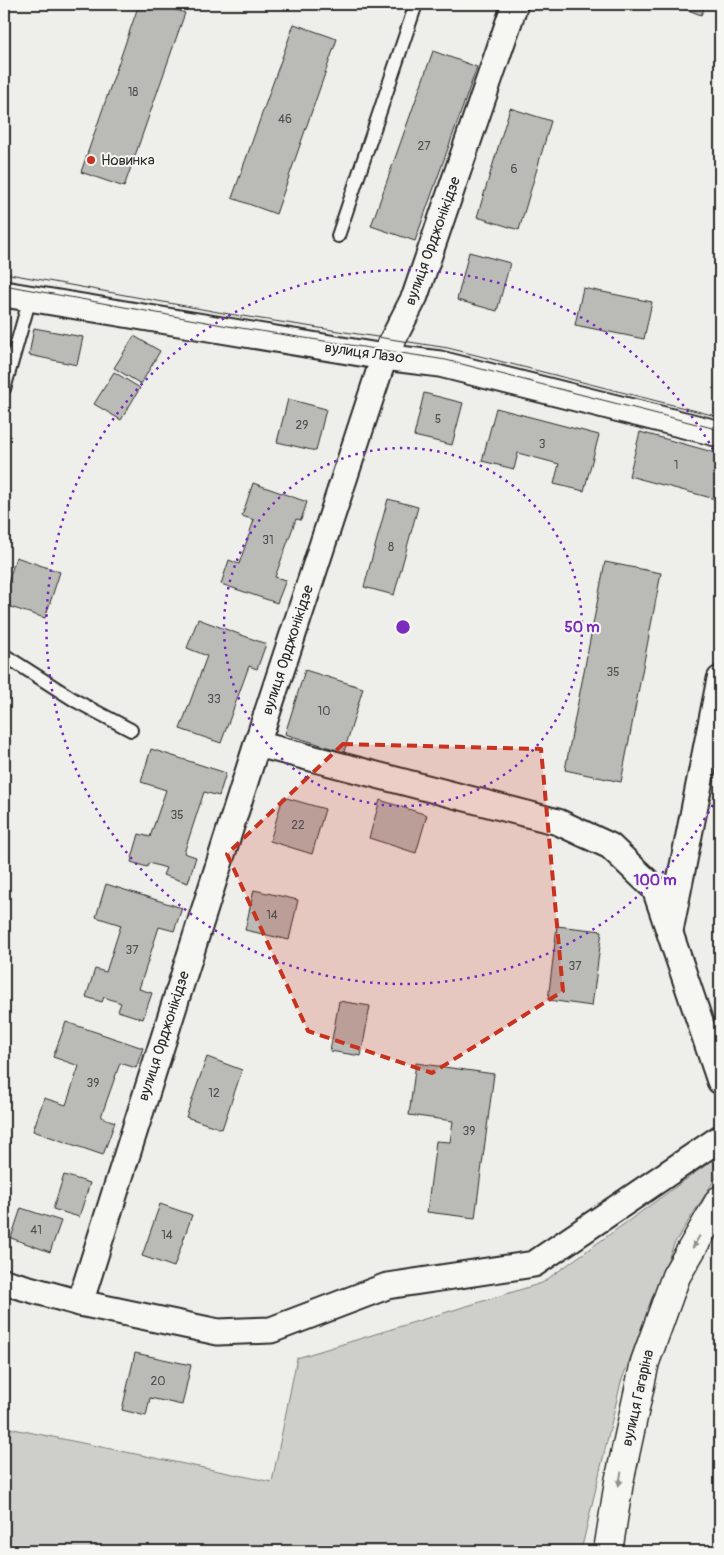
<svg xmlns="http://www.w3.org/2000/svg" width="724" height="1555" viewBox="0 0 724 1555" font-family="Pangolin,sans-serif">
  <style>
    .green { fill: #cececa; stroke: #7c7c7a }
    .building { fill: #babab7; stroke: #2b2b2b }
    .lines { fill: none; stroke-linecap: round; stroke-linejoin: round }
    .lane-casing { stroke: #2b2b2b; stroke-width: 16 }
    .street-casing { stroke: #2b2b2b; stroke-width: 29 }
    .secondary-casing { stroke: #2b2b2b; stroke-width: 31 }
    .lane { stroke: #f6f6f2; stroke-width: 12 }
    .street { stroke: #f6f6f2; stroke-width: 25 }
    .secondary { stroke: #f6f6f2; stroke-width: 28 }
    .tram { stroke: #2b2b2b; stroke-width: 1 }
    .oneway { fill: #90908e }
    .marked { fill: #c8321e; fill-opacity: 0.2; stroke: #c8321e; stroke-width: 4; stroke-dasharray: 10 6; stroke-linejoin: round }
    .ring { fill: none; stroke: #7b2cbf; stroke-width: 2.5; stroke-dasharray: 2.5 5 }
    .poi-dot { fill: #c8321e; stroke: #f6f6f2; stroke-width: 2 }
    .labels { text-anchor: middle; dominant-baseline: central; stroke-width: 4; stroke-linejoin: round; paint-order: stroke }
    .number-label { font-size: 12px; fill: #4f4f4e }
    .poi-label { font-size: 15px; fill: #2b2b2b; stroke: #f6f6f2; text-anchor: start }
    .street-label { font-size: 15px; fill: #2b2b2b; stroke: #f6f6f2 }
    .centre { fill: #7b2cbf; stroke: #f6f6f2; stroke-width: 2.5 }
    .ring-label { font-size: 15px; text-anchor: middle; font-weight: bold; fill: #7b2cbf; stroke: #f6f6f2; stroke-width: 4; stroke-linejoin: round; paint-order: stroke }
  </style>
  <rect width="100%" height="100%" fill="#eeeeea"/>
  <filter id="ink" filterUnits="userSpaceOnUse"><feTurbulence type="fractalNoise" baseFrequency=".02" numOctaves="2"/><feDisplacementMap in="SourceGraphic" scale="10" xChannelSelector="R" yChannelSelector="G"/><feConvolveMatrix kernelMatrix="1 2 1 2 8 2 1 2 1" color-interpolation-filters="sRGB"/></filter>
  <g filter="url(#ink)">
    <!-- green -->
    <path class="green" d="M720,1155V1171L674,1244L621,1382L581,1551H4V1427L272,1482L297,1358L542,1283Z"/>
    <!-- building -->
    <g class="building">
      <path d="M139,4H160L185,13L124,187L81,172Z"/>
      <path d="M485,4H497L496,8Z"/>
      <path d="M673,4H706L701,15Z"/>
      <path d="M294,24L337,39L276,214L232,198Z"/>
      <path d="M433,51L477,67L415,241L371,226Z"/>
      <path d="M510,108L551,121L519,230L477,217Z"/>
      <path d="M469,252L510,263L497,311L457,300Z"/>
      <path d="M583,288L652,302L644,339L575,325Z"/>
      <path d="M720,326V355L714,354Z"/>
      <path d="M34,328L83,337L77,365L29,355Z"/>
      <path d="M134,336L160,351L141,384L114,368Z"/>
      <path d="M114,372L140,388L121,420L94,404Z"/>
      <path d="M424,393L463,403L452,445L414,436Z"/>
      <path d="M288,399L326,409L316,451L277,442Z"/>
      <path d="M496,408L599,435L584,491L554,484L559,464L518,453L514,469L482,461Z"/>
      <path d="M640,432L720,454L719,500L629,476Z"/>
      <path d="M253,483L307,502L301,520L296,519L275,577L286,580L277,603L221,584L229,560L239,564L254,520L242,516Z"/>
      <path d="M388,499L418,507L394,595L364,587Z"/>
      <path d="M16,557L60,572L45,618L4,605V596Z"/>
      <path d="M605,562L661,573L621,782L565,770Z"/>
      <path d="M198,619L266,644L257,669L249,666L221,743L180,729L207,656L187,648Z"/>
      <path d="M305,670L363,688L344,752L285,734Z"/>
      <path d="M151,749L226,773L219,796L204,792L184,853L196,857L188,883L163,875L166,868L149,863L147,867L131,862L139,834L150,837L166,790L141,782Z"/>
      <path d="M283,797L325,809L312,854L270,841Z"/>
      <path d="M380,800L427,815L416,853L369,838Z"/>
      <path d="M106,884L182,908L174,931L159,927L139,989L152,993L143,1019L118,1011L121,1003L104,997L102,1002L86,997L95,969L106,972L121,925L96,917Z"/>
      <path d="M254,890L298,900L289,940L245,930Z"/>
      <path d="M557,926L602,931L592,1006L548,1000Z"/>
      <path d="M339,1001L370,1006L361,1056L330,1051Z"/>
      <path d="M66,1022L143,1048L136,1068L120,1063L101,1117L115,1122L103,1155L33,1131L44,1098L66,1105L79,1066L53,1057Z"/>
      <path d="M207,1057L242,1070L222,1129L186,1117Z"/>
      <path d="M416,1063L494,1074L475,1218L427,1212L436,1141L450,1142L453,1121L409,1115Z"/>
      <path d="M64,1175L90,1183L79,1217L53,1209Z"/>
      <path d="M160,1204L192,1215L174,1267L142,1256Z"/>
      <path d="M21,1208L61,1221L50,1252L11,1238Z"/>
      <path d="M135,1353L191,1365L182,1405L150,1398L146,1416L122,1410Z"/>
    </g>
    <g class="lines">
      <defs>
        <g id="lane">
          <path d="M338,236L416,4"/>
          <path d="M4,389L30,298"/>
          <path d="M4,655L76,701L131,730"/>
        </g>
        <g id="street">
          <path d="M4,294L384,357L440,364L720,434"/>
          <path d="M257,744L558,822L610,846L655,889L720,1081"/>
          <path d="M670,931L720,679"/>
          <path d="M4,1282L80,1303L218,1332L271,1330L387,1286L534,1264L720,1138"/>
          <path d="M80,1303L257,744L384,357L415,296L515,4"/>
        </g>
        <path id="secondary" d="M608,1551L619,1482L645,1362L676,1276L720,1200"/>
      </defs>
      <!-- lane casing -->
      <use href="#lane" class="lane-casing"/>
      <!-- street casing -->
      <use href="#street" class="street-casing"/>
      <!-- secondary casing -->
      <use href="#secondary" class="secondary-casing"/>
      <!-- lane -->
      <use href="#lane" class="lane"/>
      <!-- street -->
      <use href="#street" class="street"/>
      <!-- secondary -->
      <use href="#secondary" class="secondary"/>
      <!-- tram -->
      <g class="tram">
        <path d="M4,273L229,314L448,348L720,417"/>
        <path d="M4,285L228,326L446,360L720,430"/>
      </g>
    </g>
    <!-- one-way arrows -->
    <defs><path id="oneway-solid" d="M-6-.8H1V-3.2L6.5 0L1 3.2V.8H-6Z" transform="scale(1.25)"/></defs>
    <g class="oneway">
      <use href="#oneway-solid" transform="translate(696 1242) rotate(120)"/>
      <use href="#oneway-solid" transform="translate(620 1479) rotate(101)"/>
    </g>
  </g>
  <!-- marked area -->
  <path class="marked" d="M343,744L541,749L563,991L432,1073L308,1031L227,854Z"/>
  <!-- distance rings -->
  <g class="ring">
    <circle cx="403" cy="627" r="179"/>
    <path d="M720 792A357 357 0 1 1 720 462"/>
  </g>
  <!-- markers -->
  <circle class="poi-dot" cx="91" cy="160" r="5"/>
  <g class="labels">
    <!-- number labels -->
    <g class="number-label">
      <text x="133" y="92">18</text>
      <text x="285" y="119">46</text>
      <text x="424" y="146">27</text>
      <text x="514" y="169">6</text>
      <text x="438" y="419">5</text>
      <text x="302" y="425">29</text>
      <text x="542" y="444">3</text>
      <text x="676" y="465">1</text>
      <text x="268" y="540">31</text>
      <text x="391" y="547">8</text>
      <text x="613" y="672">35</text>
      <text x="214" y="699">33</text>
      <text x="324" y="711">10</text>
      <text x="177" y="815">35</text>
      <text x="298" y="825">22</text>
      <text x="272" y="915">14</text>
      <text x="132" y="950">37</text>
      <text x="575" y="966">37</text>
      <text x="93" y="1083">39</text>
      <text x="214" y="1093">12</text>
      <text x="469" y="1131">39</text>
      <text x="36" y="1230">41</text>
      <text x="167" y="1235">14</text>
      <text x="158" y="1381">20</text>
    </g>
    <!-- poi labels -->
    <g class="poi-label">
      <text x="101" y="160">Новинка</text>
    </g>
    <!-- street labels -->
    <g class="street-label">
      <text transform="translate(433 241) rotate(-70)">вулиця Орджонікідзе</text>
      <text transform="translate(364 353) rotate(8)">вулиця Лазо</text>
      <text transform="translate(288 650) rotate(-72)">вулиця Орджонікідзе</text>
      <text transform="translate(164 1036) rotate(-72)">вулиця Орджонікідзе</text>
      <text transform="translate(638 1398) rotate(-77)">вулиця Гагаріна</text>
    </g>
  </g>
  <circle cx="403" cy="627" r="8" class="centre"/>
  <g class="ring-label">
    <text x="582" y="632">50 m</text>
    <text x="655" y="885">100 m</text>
  </g>
  <!-- margin -->
  <rect width="724" height="1555" fill="none" stroke="#f6f6f2" stroke-width="20"/>
  <rect x="10" y="10" width="704" height="1535" fill="none" stroke="#2b2b2b" stroke-width="2" filter="url(#ink)"/>
</svg>
